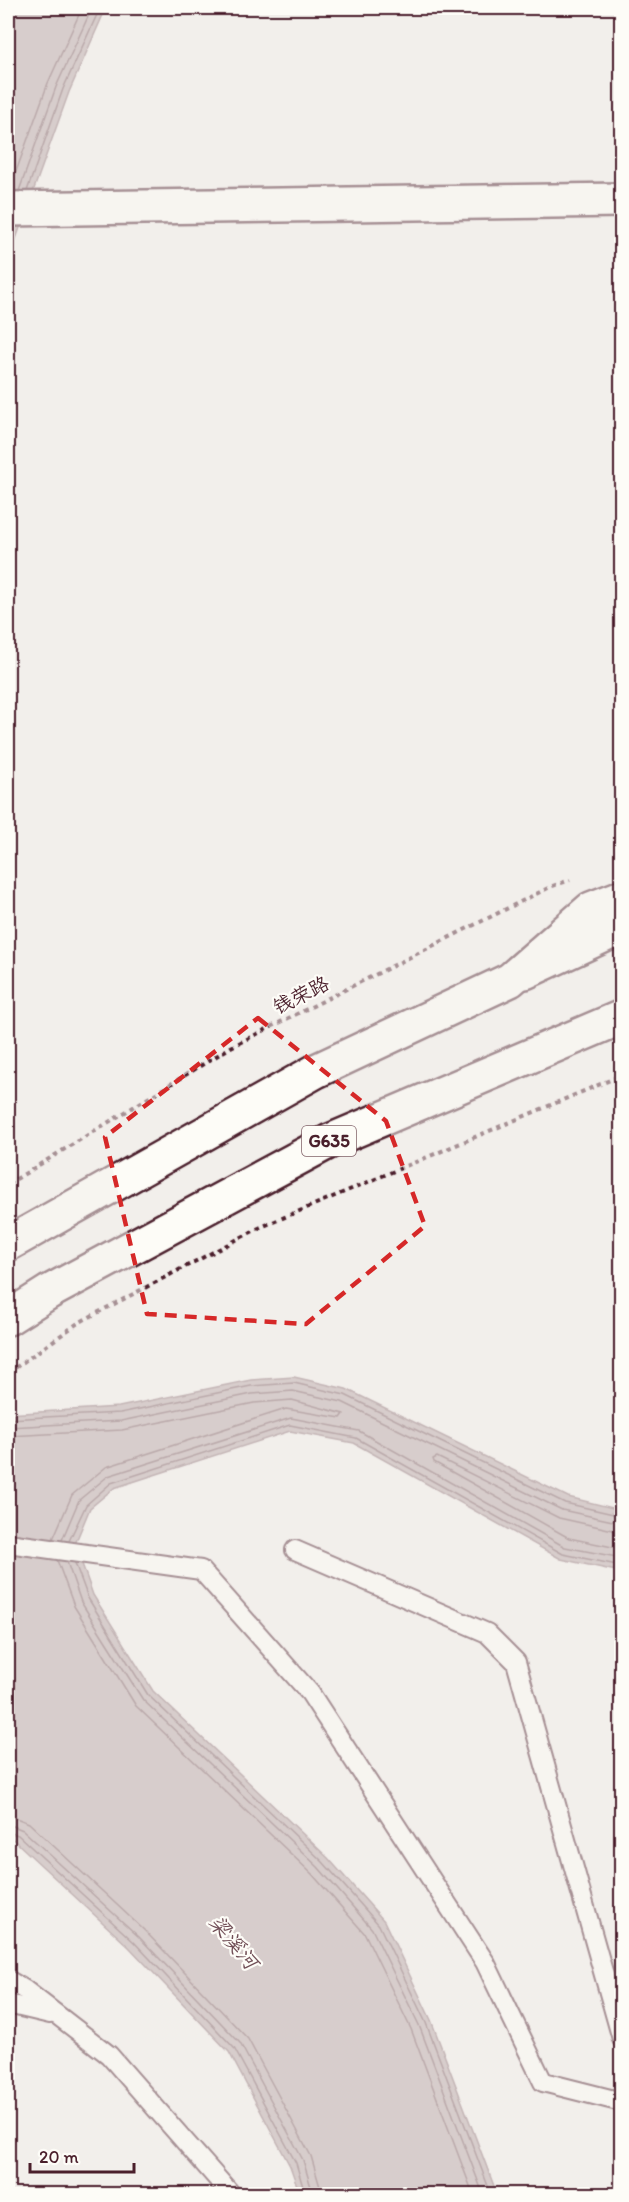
<svg xmlns="http://www.w3.org/2000/svg" width="629" height="2202" viewBox="0 0 629 2202" font-family="Itim,'LXGW WenKai TC',sans-serif">
  <style>
    .water { fill: #b7a5a6; stroke: #8b6f75; stroke-width: 1.5 }
    .lines { fill: none; stroke-linecap: round; stroke-linejoin: round }
    .shore { stroke: #76555c; stroke-width: 1.5 }
    .service-casing { stroke: #4a1f2b; stroke-width: 22 }
    .minor-casing { stroke: #4a1f2b; stroke-width: 38 }
    .primary-casing { stroke: #4a1f2b; stroke-width: 38 }
    .trunk-casing { stroke: #4a1f2b; stroke-width: 38 }
    .path { stroke: #4a1f2b; stroke-width: 4; stroke-dasharray: 4.5 4.5; stroke-linecap: butt }
    .service { stroke: #fdfcf7; stroke-width: 18 }
    .minor { stroke: #fdfcf7; stroke-width: 33 }
    .primary { stroke: #fdfcf7; stroke-width: 33 }
    .trunk { stroke: #fdfcf7; stroke-width: 33 }
    .marked { fill: none; stroke: #d62828; stroke-width: 4.5; stroke-dasharray: 12 8; stroke-linejoin: round }
    .labels { text-anchor: middle; dominant-baseline: central; stroke-width: 4.5; stroke-linejoin: round; paint-order: stroke }
    .shield { fill: #fdfcf7; stroke: #806168; stroke-width: 1.5 }
    .shield-label { font-size: 18px; font-weight: bold; fill: #4a1f2b }
    .street-label { font-size: 20px; fill: #4a1f2b; stroke: #fdfcf7 }
    .water-label { font-size: 21px; font-style: italic; fill: #704e56; stroke: #fdfcf7 }
  </style>
  <rect width="100%" height="100%" fill="#f2efeb"/>
  <filter id="ink" filterUnits="userSpaceOnUse"><feTurbulence type="fractalNoise" baseFrequency=".0167" numOctaves="2"/><feDisplacementMap in="SourceGraphic" scale="12" xChannelSelector="R" yChannelSelector="G"/><feConvolveMatrix kernelMatrix="1 2 1 2 8 2 1 2 1" color-interpolation-filters="sRGB"/></filter>
  <g filter="url(#ink)">
    <!-- water -->
    <g class="water">
      <path d="M8,8H106L69,92L8,261Z"/>
      <path d="M294,1377L346,1389L568,1497L621,1510V1572L561,1559L354,1443L290,1431L114,1488L90,1508L75,1544L93,1595L153,1691L328,1858L384,1921L431,2020L497,2194H300L290,2166L229,2052L129,1947L14,1840L8,1837V1414L119,1407L251,1380Z"/>
    </g>
    <g class="lines">
      <!-- shore -->
      <g class="shore">
        <path d="M9,191L48,83L82,8"/>
        <path d="M19,191L56,87L92,8"/>
        <path d="M27,191L63,89L100,8"/>
        <path d="M8,1419L120,1413L251,1386L294,1383L345,1395L565,1503L622,1516"/>
        <path d="M8,1427L121,1421L252,1394L293,1391L342,1402L562,1510L622,1523"/>
        <path d="M8,1436L122,1430L254,1403L292,1400L344,1414L341,1418L286,1409L106,1467L72,1495L53,1539"/>
        <path d="M622,1532L559,1518L437,1457L433,1459L434,1462L569,1538L622,1549"/>
        <path d="M62,1540L79,1500L108,1476L291,1418L359,1431L565,1547L622,1558"/>
        <path d="M69,1541L86,1505L111,1483L290,1425L356,1438L563,1554L622,1566"/>
        <path d="M57,1560L74,1606L136,1706L312,1874L365,1934L411,2029L473,2194"/>
        <path d="M67,1562L81,1602L143,1700L318,1867L372,1929L419,2025L483,2194"/>
        <path d="M75,1563L88,1598L148,1695L323,1862L379,1925L426,2023L491,2194"/>
        <path d="M8,1815L29,1823L145,1931L248,2039L311,2156L322,2194"/>
        <path d="M8,1824L23,1830L139,1937L240,2043L303,2160L313,2194"/>
        <path d="M8,1832L18,1835L134,1942L234,2048L296,2163L305,2194"/>
      </g>
      <defs>
        <g id="service">
          <path d="M8,1543L201,1570L310,1693L485,1962L543,2082L622,2102"/>
          <path d="M295,1550L487,1633L516,1662L622,2039"/>
          <path d="M8,1980L25,1990L109,2055L231,2194"/>
          <path d="M8,2004L50,2014"/>
        </g>
        <path id="minor" d="M8,209L622,200"/>
        <path id="primary" d="M525,972L622,927"/>
        <g id="trunk">
          <path d="M8,1244L316,1071L510,980L591,909L622,897"/>
          <path d="M8,1318L49,1292L330,1141L622,1017"/>
        </g>
      </defs>
      <!-- service casing -->
      <use href="#service" class="service-casing"/>
      <!-- minor casing -->
      <use href="#minor" class="minor-casing"/>
      <!-- primary casing -->
      <use href="#primary" class="primary-casing"/>
      <!-- trunk casing -->
      <use href="#trunk" class="trunk-casing"/>
      <!-- path -->
      <g class="path">
        <path d="M8,1184L231,1047L550,887L570,880"/>
        <path d="M8,1373L78,1323L259,1228L622,1075"/>
      </g>
      <!-- service -->
      <use href="#service" class="service"/>
      <!-- minor -->
      <use href="#minor" class="minor"/>
      <!-- primary -->
      <use href="#primary" class="primary"/>
      <!-- trunk -->
      <use href="#trunk" class="trunk"/>
    </g>
  </g>
  <!-- marked area -->
  <path d="M0 0H629V2202H0ZM258,1018L386,1121L425,1226L306,1324L147,1314L105,1137Z" fill="#f2efeb" fill-opacity=".55" fill-rule="evenodd"/>
  <path class="marked" d="M258,1018L386,1121L425,1226L306,1324L147,1314L105,1137Z"/>
  <g class="labels">
    <!-- shield labels -->
    <rect class="shield" x="302" y="1126" width="54" height="30" rx="4.5"/>
    <g class="shield-label">
      <text x="329" y="1141">G635</text>
    </g>
    <!-- street labels -->
    <g class="street-label">
      <text transform="translate(301 995) rotate(-27)">钱荣路</text>
    </g>
    <!-- water labels -->
    <g class="water-label">
      <text transform="translate(234 1942) rotate(50)">梁溪河</text>
    </g>
  </g>
  <!-- margin -->
  <rect width="629" height="2202" fill="none" stroke="#fdfcf7" stroke-width="30"/>
  <rect x="15" y="15" width="599" height="2172" fill="none" stroke="#4a1f2b" stroke-width="2" filter="url(#ink)"/>
  <!-- scale -->
  <path d="M30 2163v9h104v-9" fill="none" stroke="#4a1f2b" stroke-width="3"/>
  <text x="39" y="2163" font-size="18" fill="#4a1f2b" stroke="#fdfcf7" stroke-width="4.5" paint-order="stroke">20 m</text>
</svg>
